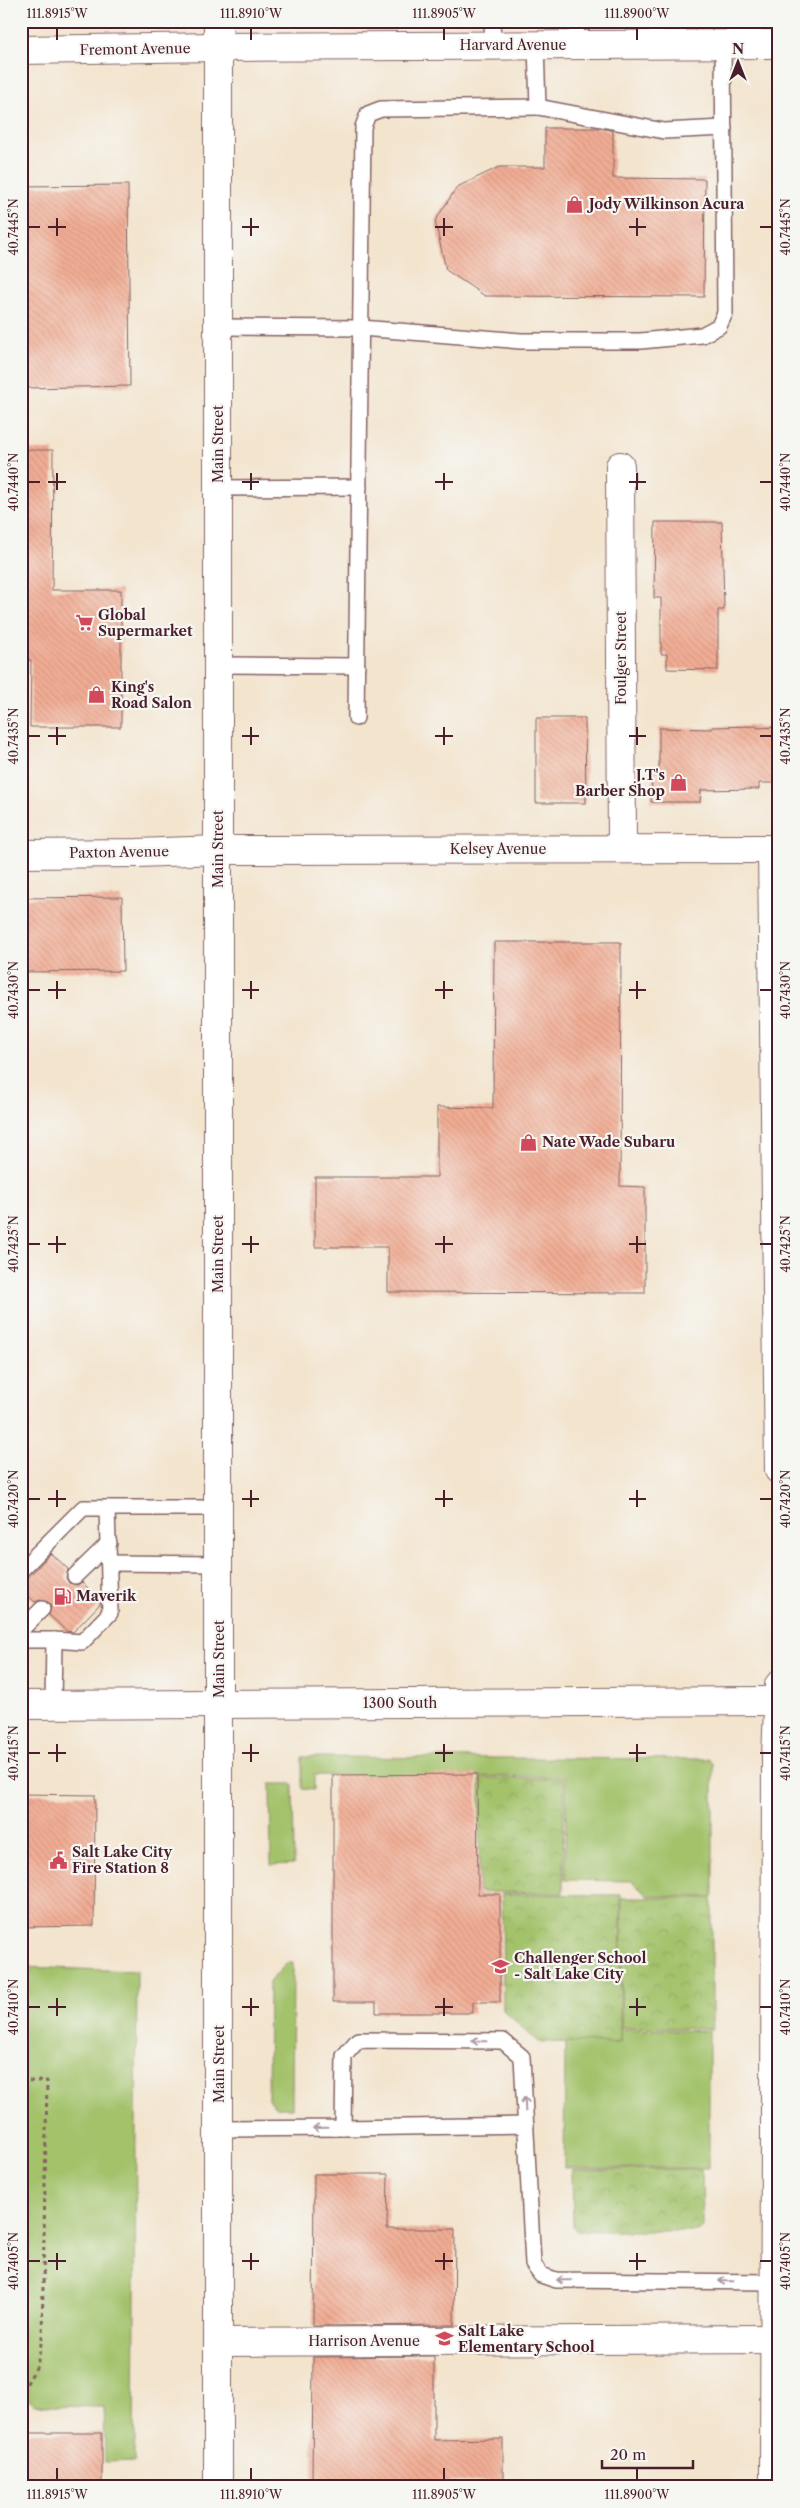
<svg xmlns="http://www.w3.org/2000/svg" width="800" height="2508" viewBox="0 0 800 2508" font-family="'Libre Caslon Text',serif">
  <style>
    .green { fill: #a3c26a; stroke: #76704a }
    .park { fill: url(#park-crowns); stroke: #76704a }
    .building { fill: url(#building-back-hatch) }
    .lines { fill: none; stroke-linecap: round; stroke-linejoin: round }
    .lane-casing { stroke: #856464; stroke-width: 18 }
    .street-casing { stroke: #856464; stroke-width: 30 }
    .secondary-casing { stroke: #856464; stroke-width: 30 }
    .path { stroke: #856464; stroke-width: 3; stroke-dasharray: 4 4; stroke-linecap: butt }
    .lane { stroke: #fff; stroke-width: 15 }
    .street { stroke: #fff; stroke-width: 28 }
    .secondary { stroke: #fff; stroke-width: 28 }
    .oneway { stroke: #ae9aa0 }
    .ticks { fill: none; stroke: #4a1f2b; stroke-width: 2 }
    .labels { text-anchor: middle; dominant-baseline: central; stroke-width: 4.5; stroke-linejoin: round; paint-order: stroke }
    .street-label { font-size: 14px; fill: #4a1f2b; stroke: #f6f6f2 }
    .poi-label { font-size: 14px; font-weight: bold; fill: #4a1f2b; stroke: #f6f6f2; text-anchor: start }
    .neatline { fill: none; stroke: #4a1f2b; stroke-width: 2 }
    .ticks-label { font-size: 12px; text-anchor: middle; fill: #4a1f2b }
  </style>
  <defs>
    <pattern id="park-crowns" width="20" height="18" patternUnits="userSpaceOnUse" patternTransform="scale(1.25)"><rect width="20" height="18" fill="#a3c26a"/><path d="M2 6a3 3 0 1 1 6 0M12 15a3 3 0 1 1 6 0" fill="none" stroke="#8ea65c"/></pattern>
    <pattern id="building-back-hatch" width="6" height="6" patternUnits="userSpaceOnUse" patternTransform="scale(1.25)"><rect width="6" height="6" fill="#f1ad94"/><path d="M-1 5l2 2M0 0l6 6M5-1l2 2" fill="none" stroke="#d09480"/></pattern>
  </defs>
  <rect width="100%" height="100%" fill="#f6f6f2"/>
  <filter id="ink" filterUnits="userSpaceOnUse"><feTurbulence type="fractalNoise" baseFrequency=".02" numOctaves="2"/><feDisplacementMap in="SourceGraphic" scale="10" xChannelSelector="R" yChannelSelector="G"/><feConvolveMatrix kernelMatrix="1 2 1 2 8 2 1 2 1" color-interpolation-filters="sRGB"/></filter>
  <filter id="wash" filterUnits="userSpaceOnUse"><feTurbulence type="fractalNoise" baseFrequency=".0096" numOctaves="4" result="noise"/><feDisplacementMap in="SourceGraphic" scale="20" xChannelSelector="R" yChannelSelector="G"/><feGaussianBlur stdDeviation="1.12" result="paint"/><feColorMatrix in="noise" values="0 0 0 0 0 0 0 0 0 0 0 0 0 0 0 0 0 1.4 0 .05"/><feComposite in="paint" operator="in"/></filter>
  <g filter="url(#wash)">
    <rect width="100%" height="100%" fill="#f3e4ce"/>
    <!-- green -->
    <g class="green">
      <path d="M302,1757L709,1759L713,1764V1897L647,1896L632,1881L565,1880L566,1777L314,1775V1790L302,1789Z"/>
      <path d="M270,1784H293L294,1864L271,1865Z"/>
      <path d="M288,1962H293L292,2108H277L268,2100L269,1982Z"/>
      <path d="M21,1967L137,1971L134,2461L105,2462L104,2407L46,2406L33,2404L21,2391Z"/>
      <path d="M620,2029L709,2031V2168H564L565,2042L620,2043Z"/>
    </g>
    <!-- park -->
    <g class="park">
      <path d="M480,1778L564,1779L563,1893L479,1892Z"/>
      <path d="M502,1894L621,1895L620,2043L538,2042L503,2010Z"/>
      <path d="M622,1898H712V2029L621,2027Z"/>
      <path d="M702,2169L703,2227L698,2231H577L573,2227L572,2170Z"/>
    </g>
    <g id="blocks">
      <!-- building -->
      <g class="building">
        <path d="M545,128H601L613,131V178L705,179L704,297L485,296L446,270L435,221L457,187L499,167H545Z"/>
        <path d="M128,185L130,386L23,388L21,186Z"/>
        <path d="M21,450H53L52,590H121V727H30L31,660H21Z"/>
        <path d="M655,522H722L724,610H718V670L667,669V654H661V598H654Z"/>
        <path d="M536,718H585L586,803H536Z"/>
        <path d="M757,726V728L779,727V783H759V789L701,790L700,802H651L652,776H659V728L712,729V727Z"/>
        <path d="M122,897L123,971L21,972V898Z"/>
        <path d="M494,942H621L620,1186L645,1187V1293L388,1292V1247H315V1177H437V1107L493,1108Z"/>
        <path d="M51,1553L68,1569L66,1578L69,1583L77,1585L82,1582L100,1600V1604L73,1632L66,1631L49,1615L51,1607L48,1602L40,1600L35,1602L21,1589V1585Z"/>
        <path d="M477,1774L478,1894H500V2002H473V2013H376V2002H333V1775Z"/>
        <path d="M21,1794L95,1795L94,1926L21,1927Z"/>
        <path d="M314,2174H388L387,2229H455L454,2325L313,2326Z"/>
        <path d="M434,2356V2440L503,2439V2482L312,2483L313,2357Z"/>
        <rect x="21" y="2433" width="81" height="54"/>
      </g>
    </g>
  </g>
  <g filter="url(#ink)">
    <use href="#blocks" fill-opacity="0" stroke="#856464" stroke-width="1"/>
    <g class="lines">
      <defs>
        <g id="lane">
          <path d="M492,21L493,45"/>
          <path d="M576,21L577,45"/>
          <path d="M538,107L664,131L724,128"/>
          <path d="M218,327L361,328L521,341H641L702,335L719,326L725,313L723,44"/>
          <path d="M218,488L359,487"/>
          <path d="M218,665L357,666"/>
          <path d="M356,718L363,127L368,114L381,109L538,107L536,45"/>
          <path d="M109,1563L218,1564"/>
          <path d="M21,1570L83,1508H218"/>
          <path d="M75,1576L109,1543"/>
          <path d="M21,1630L42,1609"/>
          <path d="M21,1640H54L53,1705"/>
          <path d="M54,1640L82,1642L110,1613L107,1508"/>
          <path d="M343,2128L526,2125"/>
          <path d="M219,2129L343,2128L344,2056L358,2040L503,2041L522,2057L533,2264L541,2275L556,2280L775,2282"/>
        </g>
        <g id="street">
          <path d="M21,50L218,47L779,44"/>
          <path d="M620,466L622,849"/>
          <path d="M772,849L779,1470"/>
          <path d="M21,854L137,853L218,850L779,849"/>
          <path d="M218,2342L779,2339"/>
          <path d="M774,2487L776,1757L779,1685"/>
        </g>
        <g id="secondary">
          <path d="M218,21V2487"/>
          <path d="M21,1705L779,1701"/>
        </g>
      </defs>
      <!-- lane casing -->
      <use href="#lane" class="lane-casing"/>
      <!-- street casing -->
      <use href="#street" class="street-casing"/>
      <!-- secondary casing -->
      <use href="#secondary" class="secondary-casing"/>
      <!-- path -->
      <path class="path" d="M21,2081H47L42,2338L37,2366L21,2393"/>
      <!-- lane -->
      <use href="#lane" class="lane"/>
      <!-- street -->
      <use href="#street" class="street"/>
      <!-- secondary -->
      <use href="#secondary" class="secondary"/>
    </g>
    <!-- one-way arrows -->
    <defs><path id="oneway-shaft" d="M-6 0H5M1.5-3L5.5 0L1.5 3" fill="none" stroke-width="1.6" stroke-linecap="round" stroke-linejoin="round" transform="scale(1.25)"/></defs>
    <g class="oneway">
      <use href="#oneway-shaft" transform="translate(479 2041) rotate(-179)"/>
      <use href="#oneway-shaft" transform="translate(525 2104) rotate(-93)"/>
      <use href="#oneway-shaft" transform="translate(320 2128) rotate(179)"/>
      <use href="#oneway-shaft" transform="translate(564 2280) rotate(-179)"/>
      <use href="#oneway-shaft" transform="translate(726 2281) rotate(-179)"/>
    </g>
  </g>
  <!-- ticks -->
  <path class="ticks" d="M57,28V40M251,28V40M444,28V40M637,28V40M57,218V236M251,218V236M444,218V236M637,218V236M28,227H40M48,227H66M242,227H259M435,227H453M629,227H646M760,227H772M57,473V490M251,473V490M444,473V490M637,473V490M28,482H40M48,482H66M242,482H259M435,482H453M629,482H646M760,482H772M57,727V745M251,727V745M444,727V745M637,727V745M28,736H40M48,736H66M242,736H259M435,736H453M629,736H646M760,736H772M57,981V999M251,981V999M444,981V999M637,981V999M28,990H40M48,990H66M242,990H259M435,990H453M629,990H646M760,990H772M57,1236V1253M251,1236V1253M444,1236V1253M637,1236V1253M28,1244H40M48,1244H66M242,1244H259M435,1244H453M629,1244H646M760,1244H772M57,1490V1507M251,1490V1507M444,1490V1507M637,1490V1507M28,1499H40M48,1499H66M242,1499H259M435,1499H453M629,1499H646M760,1499H772M57,1744V1762M251,1744V1762M444,1744V1762M637,1744V1762M28,1753H40M48,1753H66M242,1753H259M435,1753H453M629,1753H646M760,1753H772M57,1998V2016M251,1998V2016M444,1998V2016M637,1998V2016M28,2007H40M48,2007H66M242,2007H259M435,2007H453M629,2007H646M760,2007H772M57,2253V2270M251,2253V2270M444,2253V2270M637,2253V2270M28,2261H40M48,2261H66M242,2261H259M435,2261H453M629,2261H646M760,2261H772M57,2468V2480M251,2468V2480M444,2468V2480M637,2468V2480"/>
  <!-- icons -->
  <defs>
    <symbol id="shop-bare" viewBox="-9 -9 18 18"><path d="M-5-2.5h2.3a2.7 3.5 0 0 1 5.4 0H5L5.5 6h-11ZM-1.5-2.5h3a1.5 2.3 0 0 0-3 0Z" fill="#d1495b" stroke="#f6f6f2" stroke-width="2.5" paint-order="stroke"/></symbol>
    <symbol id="supermarket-bare" viewBox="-9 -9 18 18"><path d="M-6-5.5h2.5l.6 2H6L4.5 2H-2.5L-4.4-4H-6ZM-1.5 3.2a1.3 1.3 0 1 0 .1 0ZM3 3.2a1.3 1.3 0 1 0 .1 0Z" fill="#d1495b" stroke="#f6f6f2" stroke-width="2.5" paint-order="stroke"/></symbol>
    <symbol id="fuel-bare" viewBox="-9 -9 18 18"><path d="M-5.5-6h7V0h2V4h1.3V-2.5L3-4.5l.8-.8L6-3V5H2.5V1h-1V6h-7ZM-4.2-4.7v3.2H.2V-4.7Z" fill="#d1495b" stroke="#f6f6f2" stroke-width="2.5" paint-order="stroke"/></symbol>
    <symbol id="civic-bare" viewBox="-9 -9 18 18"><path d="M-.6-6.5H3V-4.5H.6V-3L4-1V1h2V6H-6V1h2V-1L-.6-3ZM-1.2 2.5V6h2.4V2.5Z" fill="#d1495b" stroke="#f6f6f2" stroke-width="2.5" paint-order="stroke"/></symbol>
    <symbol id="school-bare" viewBox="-9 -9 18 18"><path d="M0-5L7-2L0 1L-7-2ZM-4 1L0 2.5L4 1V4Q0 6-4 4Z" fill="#d1495b" stroke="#f6f6f2" stroke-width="2.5" paint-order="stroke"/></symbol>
  </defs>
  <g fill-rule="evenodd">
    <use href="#shop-bare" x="562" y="192" width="25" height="25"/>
    <use href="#supermarket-bare" x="72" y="610" width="25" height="25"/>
    <use href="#shop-bare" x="84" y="682" width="25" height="25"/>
    <use href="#shop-bare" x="666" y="770" width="25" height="25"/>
    <use href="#shop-bare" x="516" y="1130" width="25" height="25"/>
    <use href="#fuel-bare" x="50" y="1584" width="25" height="25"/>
    <use href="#civic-bare" x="46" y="1848" width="25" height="25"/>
    <use href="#school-bare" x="488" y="1954" width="25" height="25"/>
    <use href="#school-bare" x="432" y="2326" width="25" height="25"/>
  </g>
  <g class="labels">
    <!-- street labels -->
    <g class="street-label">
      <text x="513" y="45">Harvard Avenue</text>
      <text transform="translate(135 49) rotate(-1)">Fremont Avenue</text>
      <text transform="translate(218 444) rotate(-90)">Main Street</text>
      <text transform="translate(621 658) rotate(-90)">Foulger Street</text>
      <text transform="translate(218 849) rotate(-90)">Main Street</text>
      <text x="498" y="849">Kelsey Avenue</text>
      <text transform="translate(119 852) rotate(-1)">Paxton Avenue</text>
      <text transform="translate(218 1254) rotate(-90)">Main Street</text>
      <text transform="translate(219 1659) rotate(-90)">Main Street</text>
      <text x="400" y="1703">1300 South</text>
      <text transform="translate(219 2064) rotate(-90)">Main Street</text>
      <text x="364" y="2341">Harrison Avenue</text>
    </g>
    <!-- poi labels -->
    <g class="poi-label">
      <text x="589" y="204">Jody Wilkinson Acura</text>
      <text x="98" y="615">Global<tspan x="98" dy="16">Supermarket</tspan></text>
      <text x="111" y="687">King's<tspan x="111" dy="16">Road Salon</tspan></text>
      <text x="665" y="775" text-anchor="end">J.T's<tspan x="665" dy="16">Barber Shop</tspan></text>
      <text x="542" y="1142">Nate Wade Subaru</text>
      <text x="76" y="1596">Maverik</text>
      <text x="72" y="1852">Salt Lake City<tspan x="72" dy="16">Fire Station 8</tspan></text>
      <text x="514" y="1958">Challenger School<tspan x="514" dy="16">- Salt Lake City</tspan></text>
      <text x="458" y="2331">Salt Lake<tspan x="458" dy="16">Elementary School</tspan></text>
    </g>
  </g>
  <!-- margin -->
  <rect width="800" height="2508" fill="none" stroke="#f6f6f2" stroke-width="55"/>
  <!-- north arrow -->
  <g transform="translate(738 62)" stroke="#f6f6f2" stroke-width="4" paint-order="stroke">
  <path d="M0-4L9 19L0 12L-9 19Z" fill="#4a1f2b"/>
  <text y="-8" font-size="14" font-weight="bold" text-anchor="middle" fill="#4a1f2b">N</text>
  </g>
  <!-- scale -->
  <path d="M602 2460v8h91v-8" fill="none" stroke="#4a1f2b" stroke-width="2.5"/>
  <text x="610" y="2460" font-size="15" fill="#4a1f2b" stroke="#f6f6f2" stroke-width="4" paint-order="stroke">20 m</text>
  <rect x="28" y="28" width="744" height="2452" class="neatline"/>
  <g class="ticks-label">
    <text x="57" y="18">111.8915°W</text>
    <text x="251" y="18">111.8910°W</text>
    <text x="444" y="18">111.8905°W</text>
    <text x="637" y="18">111.8900°W</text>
    <text transform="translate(14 227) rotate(-90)" y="4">40.7445°N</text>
    <text transform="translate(786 227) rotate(-90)" y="4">40.7445°N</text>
    <text transform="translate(14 482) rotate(-90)" y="4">40.7440°N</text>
    <text transform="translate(786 482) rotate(-90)" y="4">40.7440°N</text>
    <text transform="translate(14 736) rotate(-90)" y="4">40.7435°N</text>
    <text transform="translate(786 736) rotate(-90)" y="4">40.7435°N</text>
    <text transform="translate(14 990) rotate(-90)" y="4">40.7430°N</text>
    <text transform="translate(786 990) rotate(-90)" y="4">40.7430°N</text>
    <text transform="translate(14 1244) rotate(-90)" y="4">40.7425°N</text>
    <text transform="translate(786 1244) rotate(-90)" y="4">40.7425°N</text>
    <text transform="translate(14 1499) rotate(-90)" y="4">40.7420°N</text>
    <text transform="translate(786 1499) rotate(-90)" y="4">40.7420°N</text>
    <text transform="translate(14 1753) rotate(-90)" y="4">40.7415°N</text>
    <text transform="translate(786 1753) rotate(-90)" y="4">40.7415°N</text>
    <text transform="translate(14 2007) rotate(-90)" y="4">40.7410°N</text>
    <text transform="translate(786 2007) rotate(-90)" y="4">40.7410°N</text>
    <text transform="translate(14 2261) rotate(-90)" y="4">40.7405°N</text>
    <text transform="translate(786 2261) rotate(-90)" y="4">40.7405°N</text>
    <text x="57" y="2499">111.8915°W</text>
    <text x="251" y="2499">111.8910°W</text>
    <text x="444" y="2499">111.8905°W</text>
    <text x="637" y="2499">111.8900°W</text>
  </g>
</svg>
